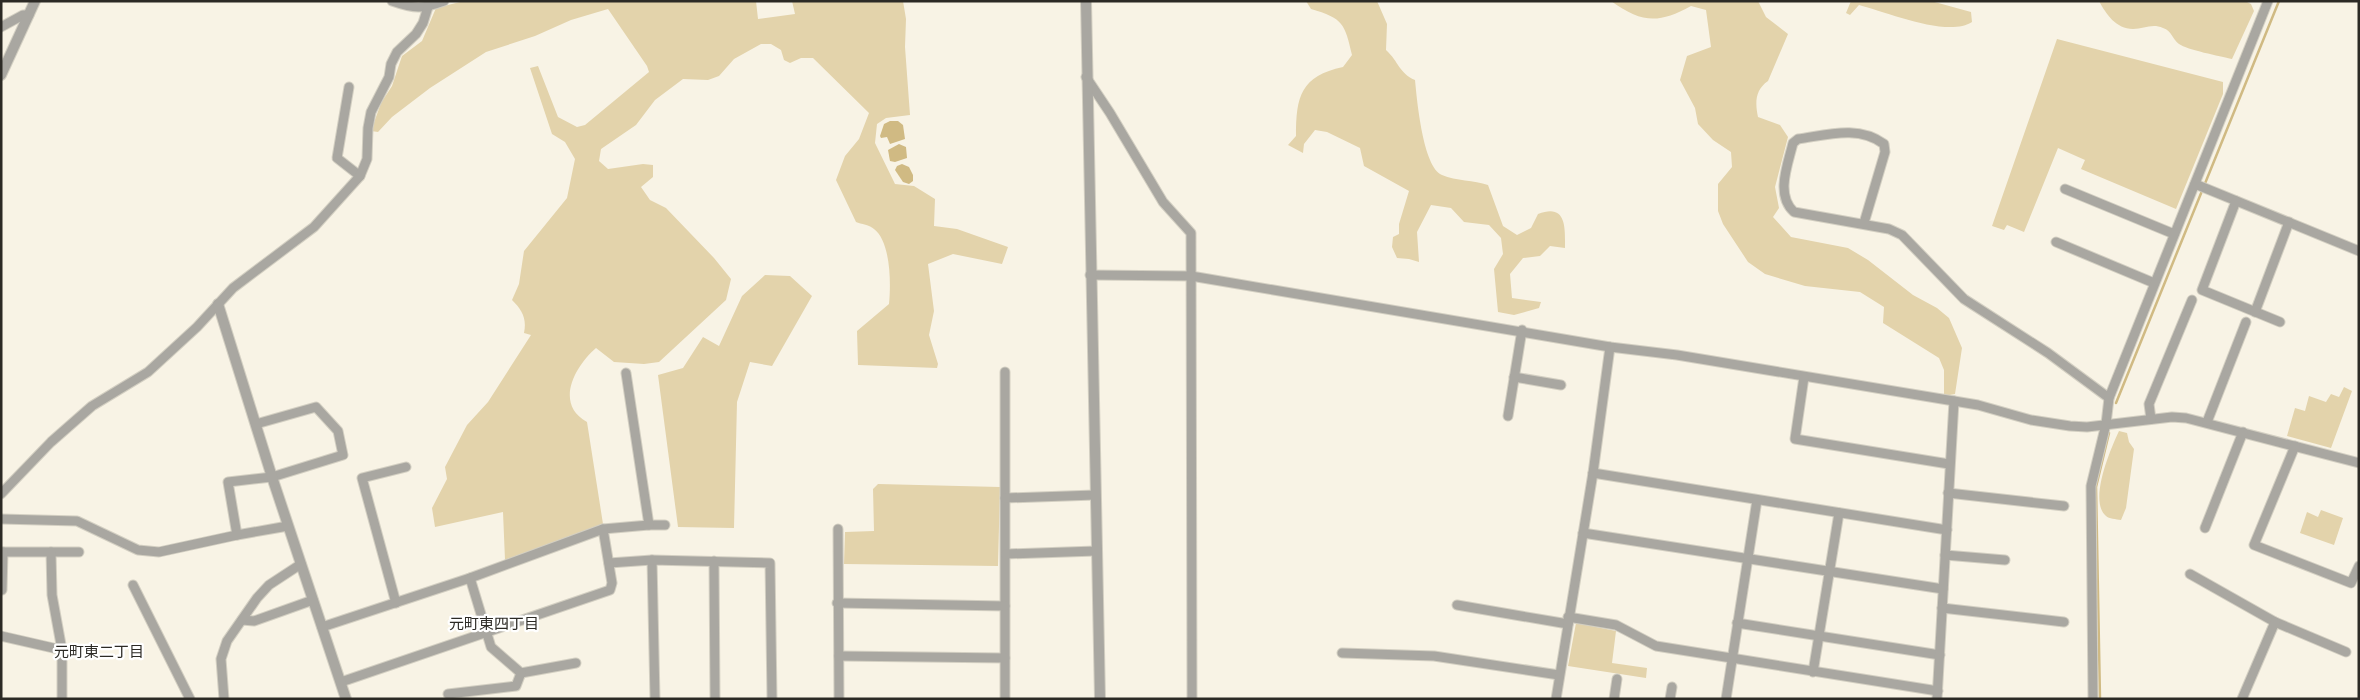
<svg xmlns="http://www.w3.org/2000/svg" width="2360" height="700" viewBox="0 0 2360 700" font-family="Commissioner,'Noto Sans JP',sans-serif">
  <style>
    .green { fill: #e3d3ab }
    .water { fill: #d0ba83 }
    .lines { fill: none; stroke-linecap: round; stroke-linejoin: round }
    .stream { stroke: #d0ba83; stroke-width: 2.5 }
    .minor-casing { stroke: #d3cfc2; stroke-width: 11 }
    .tertiary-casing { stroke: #d3cfc2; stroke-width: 12 }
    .minor { stroke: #a9a7a1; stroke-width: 9 }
    .tertiary { stroke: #a9a7a1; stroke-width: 10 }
    .labels { text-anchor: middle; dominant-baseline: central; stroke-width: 4.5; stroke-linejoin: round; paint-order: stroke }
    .neighbourhood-label { font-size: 15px; fill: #2c2a25; stroke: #fff }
  </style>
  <rect width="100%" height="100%" fill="#f8f3e5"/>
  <!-- green -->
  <g class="green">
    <path d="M464,1H756L758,19L795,14L792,1H903L906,19L905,47L910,115L886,118L877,124L875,143L895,184L914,186L935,199L934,226L957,229L1008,247L1002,264L953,254L928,264L934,311L929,335L938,364L937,368L858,365L857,331L889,304C891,284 891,242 874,229C870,225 861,224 856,222L836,180L845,156L859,139L869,113L813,58H801L790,63L784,60L781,50L771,44H761L734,59L719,76L708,80L683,79L655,100L636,125L601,149L599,161L608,169L643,164L653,165V177L641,187L650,200L666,208L714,258L731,279L726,300L659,362L644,364L614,362L596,348C575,366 554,404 587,422L603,524L505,560L503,512L435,527L432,508L447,479L445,467L467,425L488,402L531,335L524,333C527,318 522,310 512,300L519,284L524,251L567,198L575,159L565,142L552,134L530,68L538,66L558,117L577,127L585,125L649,72L647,66L608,9L571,20L535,36L486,52L430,88L392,117L378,132L371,131L381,103L392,86L402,56L422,41L436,8Z"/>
    <path d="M1306,1H1377L1387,24L1386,50C1399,62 1399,73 1415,80C1417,100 1423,167 1442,175C1456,181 1474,180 1488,185L1503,226L1517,235L1531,228L1538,214C1567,203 1565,228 1565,248L1550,246L1540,256L1523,258L1510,274L1512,298L1541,302L1539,308L1514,315L1498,312L1494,269L1503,254L1501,238L1489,225L1464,222L1451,208L1431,205L1417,232L1419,262L1409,259L1397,258L1392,247L1393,237L1399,234V224L1409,191L1364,166L1360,148L1327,132L1315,130L1304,144L1303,153L1288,145L1296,136C1296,96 1301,76 1343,67L1352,55C1345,24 1343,18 1311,9Z"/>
    <path d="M1611,1H1758L1766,17L1788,34L1768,81C1755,90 1755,103 1758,117L1780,125L1788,137L1775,187L1779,208L1773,217L1791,237L1848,248L1868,260L1913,295L1937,308L1949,318L1962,348L1955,394L1944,396V370L1939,358L1883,323L1884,307L1860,292L1805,286L1765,274L1748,262L1723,224L1718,211V184L1732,167L1731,152L1713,140L1698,124L1695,108L1680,80L1687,56L1711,47L1706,10L1691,6C1658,24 1642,23 1611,1Z"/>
    <path d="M1851,1H1931L1971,12L1972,22C1948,38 1886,12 1859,5L1850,15L1846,13Z"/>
    <path d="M2099,1H2245L2251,4L2254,11L2232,59C2220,56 2187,50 2179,44C2172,39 2172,31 2163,28C2152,23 2144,29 2133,29C2116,29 2106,14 2099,1Z"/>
    <path d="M2057,39L2223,82V94L2176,209L2081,169L2085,160L2058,148L2024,232L2007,225L2004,230L1992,226Z"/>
    <path d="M765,275L790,276L812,296L772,366L750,362L737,402L734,528L678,527L658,375L683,368L703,337L719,346L742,296Z"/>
    <path d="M2344,387L2352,391L2331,448L2287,436L2295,408L2305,411L2309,396L2326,402L2331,394L2339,397Z"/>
    <path d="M2119,431L2127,433L2129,442L2134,449L2126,508L2121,520C2116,519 2109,519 2106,516C2088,501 2111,448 2119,431Z"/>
    <path d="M878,484L1000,487L998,566L844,564L845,532L874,531L873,489Z"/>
    <path d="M2321,510L2343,518L2334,545L2300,533L2307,512L2318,517Z"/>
    <path d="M1576,623L1616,631L1612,663L1647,668L1646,678L1568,666Z"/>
  </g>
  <!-- water -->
  <g class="water">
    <path d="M890,121H898L903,125L905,139L890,144L887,137L881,138L880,136L884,124Z"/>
    <path d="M899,144L906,147L907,158L895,162L890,161L888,150Z"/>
    <path d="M902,164L909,167L913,175V181L909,184L903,182L895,170L897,166Z"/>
  </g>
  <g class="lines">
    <!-- stream -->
    <g class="stream">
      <path d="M2116,403L2279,1"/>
      <path d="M2100,699L2096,487L2109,433"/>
    </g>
    <defs>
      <g id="minor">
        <path d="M392,1C415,9 422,9 444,1"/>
        <path d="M1,27L23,15H29"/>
        <path d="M1086,77L1110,113L1163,202L1191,233L1192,699"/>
        <path d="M349,87L337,158L360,176"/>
        <path d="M2195,184L2359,251"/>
        <path d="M2065,189L2174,234"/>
        <path d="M2236,201L2202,290L2280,322"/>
        <path d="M1864,223L1885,152L1884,144C1858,125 1827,135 1798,139L1793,143C1788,164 1775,195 1794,212L1889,229L1902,235L1964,299L2048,353L2109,398"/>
        <path d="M2056,242L2154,283"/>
        <path d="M1090,275L1191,276L1610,347L1677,355L1978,405L2031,420L2070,426L2087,427L2172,417L2186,418L2359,463"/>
        <path d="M2255,312L2289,222"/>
        <path d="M1005,372V699"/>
        <path d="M1514,377L1561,385"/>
        <path d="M1804,377L1795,439L1949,464"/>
        <path d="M1508,416L1522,330"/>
        <path d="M2151,419L2149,404L2192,300"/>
        <path d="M2207,422L2246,322"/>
        <path d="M256,424L316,407L338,431L343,455L272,477L228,482L237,535L288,526"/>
        <path d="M2295,446L2254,545L2351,583L2359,566"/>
        <path d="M1593,473L1947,530"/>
        <path d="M1948,493L2064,506"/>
        <path d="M1,494L51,442L92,406L148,372L197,327L233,288L314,227L360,176L367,159L368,128L371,112L389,77L391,64L397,52L416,34L423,23L428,7"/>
        <path d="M1005,498L1095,495"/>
        <path d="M1,519L77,521L138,550L159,552L237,535"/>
        <path d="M649,525H665"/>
        <path d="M2205,528L2243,432"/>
        <path d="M603,529L649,525L626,373"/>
        <path d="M838,529L839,699"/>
        <path d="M1583,533L1943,589"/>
        <path d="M1,552H79"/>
        <path d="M51,552L52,595L62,650"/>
        <path d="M1006,554L1096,551"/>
        <path d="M1945,555L2005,560"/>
        <path d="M652,560L655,699"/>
        <path d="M714,561L715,699"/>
        <path d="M609,563L652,560L770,563L772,699"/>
        <path d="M2190,574L2275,622L2346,652"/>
        <path d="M133,585L190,699"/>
        <path d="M2,590L3,552"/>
        <path d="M396,603L362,478L406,467"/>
        <path d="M837,603L1005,606"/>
        <path d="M1457,605L1568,624"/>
        <path d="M1942,608L2064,622"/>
        <path d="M1568,617L1616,625L1656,646L1938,691"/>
        <path d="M242,620L254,621L313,600"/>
        <path d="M1737,623L1940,655"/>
        <path d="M322,627L470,578L603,529L612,583L610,590L341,682"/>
        <path d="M1,636L62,650V699"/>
        <path d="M1342,653L1434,656L1559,675"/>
        <path d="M839,656L1005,658"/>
        <path d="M1813,672L1839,513"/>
        <path d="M521,673L576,663"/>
        <path d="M448,694L516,686L521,673L491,647L470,578"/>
        <path d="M224,699L221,659L227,641L257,598L269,585L301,564"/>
        <path d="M1556,699L1593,473L1610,347"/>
        <path d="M1614,699L1617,679"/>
        <path d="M1670,699L1672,687"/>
        <path d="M1726,699L1757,500"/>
        <path d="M1937,699L1954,401"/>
        <path d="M2093,699L2091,486L2106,424L2109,398L2268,1"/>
        <path d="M2242,699L2275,622"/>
      </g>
      <g id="tertiary">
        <path d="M1086,1L1100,699"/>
        <path d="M1,75L35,1"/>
        <path d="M218,304L272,477L346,699"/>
      </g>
    </defs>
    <!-- minor casing -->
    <use href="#minor" class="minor-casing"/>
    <!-- tertiary casing -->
    <use href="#tertiary" class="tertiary-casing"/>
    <!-- minor -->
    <use href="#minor" class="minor"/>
    <!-- tertiary -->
    <use href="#tertiary" class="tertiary"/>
  </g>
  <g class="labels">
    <!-- neighbourhood labels -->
    <g class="neighbourhood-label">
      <text x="494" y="623">元町東四丁目</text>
      <text x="99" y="651">元町東二丁目</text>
    </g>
  </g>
  <!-- border -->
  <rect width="2360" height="700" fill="none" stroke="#2c2a25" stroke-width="5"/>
</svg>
